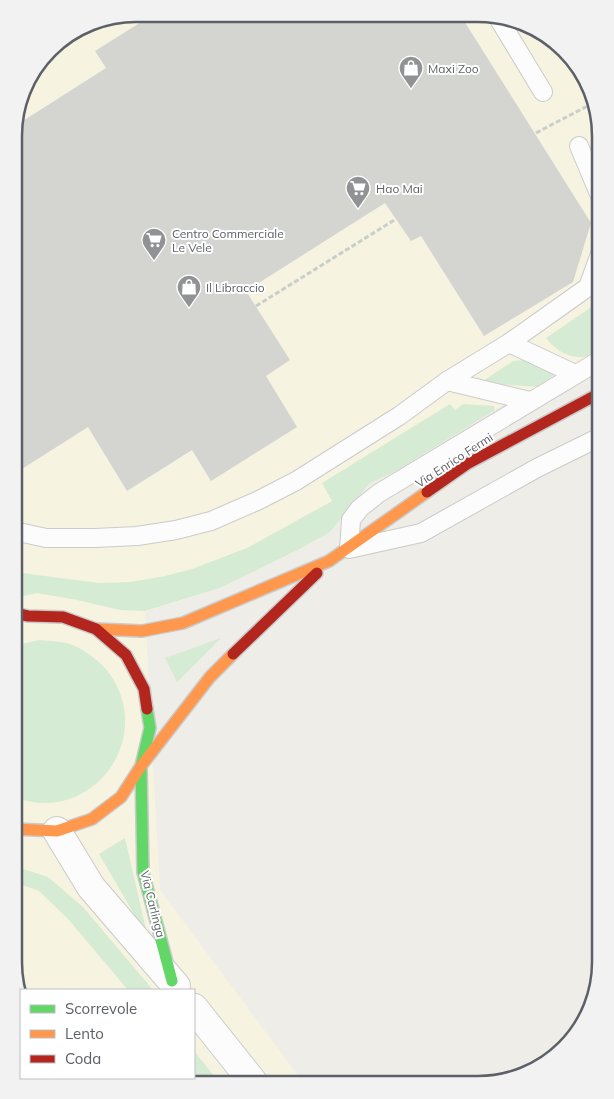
<svg xmlns="http://www.w3.org/2000/svg" width="614" height="1099" viewBox="0 0 614 1099" font-family="Mulish,sans-serif">
  <style>
    .commercial { fill: #f7f3e1 }
    .green { fill: #d6ebd4 }
    .building { fill: #d4d4d1 }
    .lines { fill: none; stroke-linecap: round; stroke-linejoin: round }
    .lane-casing { stroke: #cbcbca; stroke-width: 20 }
    .street-casing { stroke: #cbcbca; stroke-width: 30 }
    .fast-casing { stroke: #c9cac9; stroke-width: 14 }
    .slow-casing { stroke: #c9cac9; stroke-width: 14 }
    .jam-casing { stroke: #c9cac9; stroke-width: 14 }
    .path { stroke: #cacecb; stroke-width: 3; stroke-dasharray: 5 2.5; stroke-linecap: butt }
    .lane { stroke: #fcfcfc; stroke-width: 18 }
    .street { stroke: #fcfcfc; stroke-width: 28 }
    .fast { stroke: #63d668; stroke-width: 11 }
    .slow { stroke: #ff974d; stroke-width: 11 }
    .jam { stroke: #b3261e; stroke-width: 11 }
    .labels { text-anchor: middle; dominant-baseline: central; stroke-width: 4; stroke-linejoin: round; paint-order: stroke }
    .poi-label { font-size: 12px; fill: #5d6167; stroke: #fff; text-anchor: start }
    .street-label { font-size: 12px; fill: #5d6167; stroke: #fff }
    .rim { fill: none; stroke: #5d6167; stroke-width: 2.5 }
  </style>
  <rect width="100%" height="100%" fill="#eeede8"/>
  <!-- commercial -->
  <path class="commercial" d="M136,14L501,16L558,44L594,97L600,136V353L554,375L537,387L495,410L396,471L370,483L330,532L301,549L220,588L145,612L160,890L303,1082L120,1084L106,1078H194V990H21V1004L14,963L15,121L27,82L55,44L90,23Z"/>
  <!-- green -->
  <g class="green">
    <path d="M600,301V353C578,362 560,356 546,338Z"/>
    <path d="M524,360L549,371L554,375L537,387L480,383L513,361Z"/>
    <path d="M450,404L455,410L463,404L494,406L495,410L396,471L370,483L330,532L300,549L220,588L145,611L120,610L77,600L37,593L14,598V572L99,583L131,582L165,576L192,569L247,548L332,501L322,483Z"/>
    <path d="M221,638L177,682L165,658Z"/>
    <path d="M39,640C46,641 55,641 62,642C81,646 97,658 109,673C157,739 90,827 14,797V646Z"/>
    <path d="M125,838L148,938L99,854Z"/>
    <path d="M14,866L48,877L83,907L153,990H128L68,919L39,891L14,882Z"/>
    <path d="M194,1051L220,1083H190L186,1078H194Z"/>
  </g>
  <!-- building -->
  <path class="building" d="M154,14L461,16L591,223L573,282L484,336L421,236L411,241L385,203L246,291L290,360L266,376L297,427L211,481L192,450L127,491L88,427L14,474L15,126L106,68L95,51Z"/>
  <g class="lines">
    <defs>
      <g id="lane">
        <path d="M497,16L543,92"/>
        <path d="M579,146L600,196"/>
        <path d="M509,343L588,287L600,254"/>
        <path d="M447,381L530,401"/>
        <path d="M600,437L537,468L421,533L349,549L351,520L360,508L379,493L600,360"/>
        <path d="M14,531L46,538H95L137,536L176,530L211,521L257,501L296,481L399,416L447,381L509,343L575,374"/>
      </g>
      <g id="street">
        <path d="M57,831L91,887L176,986"/>
        <path d="M194,1008L253,1082"/>
      </g>
      <path id="fast" d="M147,709L150,728L141,766L143,872L172,981"/>
      <g id="slow">
        <path d="M96,629L142,631L183,623L329,561L427,492"/>
        <path d="M14,829L57,831L92,819L121,797L141,766L210,677L233,654"/>
      </g>
      <g id="jam">
        <path d="M427,492L467,464L600,393"/>
        <path d="M14,613L28,616L63,617L96,629L126,655L144,689L147,709"/>
        <path d="M233,654L317,573"/>
      </g>
    </defs>
    <!-- lane casing -->
    <use href="#lane" class="lane-casing"/>
    <!-- street casing -->
    <use href="#street" class="street-casing"/>
    <!-- fast casing -->
    <use href="#fast" class="fast-casing"/>
    <!-- slow casing -->
    <use href="#slow" class="slow-casing"/>
    <!-- jam casing -->
    <use href="#jam" class="jam-casing"/>
    <!-- path -->
    <g class="path">
      <path d="M536,133L595,102"/>
      <path d="M256,306L396,219"/>
    </g>
    <!-- lane -->
    <use href="#lane" class="lane"/>
    <!-- street -->
    <use href="#street" class="street"/>
    <!-- fast -->
    <use href="#fast" class="fast"/>
    <!-- slow -->
    <use href="#slow" class="slow"/>
    <!-- jam -->
    <use href="#jam" class="jam"/>
  </g>
  <!-- icons -->
  <defs>
    <symbol id="shop-pin" viewBox="-11 -11 22 30"><path d="M0 17L-7.5 6A9.5 9.5 0 1 1 7.5 6Z" fill="#909294" stroke="#fff"/><path d="M-5-2.5h2.3a2.7 3.5 0 0 1 5.4 0H5L5.5 6h-11ZM-1.5-2.5h3a1.5 2.3 0 0 0-3 0Z" fill="#fff"/></symbol>
    <symbol id="supermarket-pin" viewBox="-11 -11 22 30"><path d="M0 17L-7.5 6A9.5 9.5 0 1 1 7.5 6Z" fill="#909294" stroke="#fff"/><path d="M-6-5.5h2.5l.6 2H6L4.5 2H-2.5L-4.4-4H-6ZM-1.5 3.2a1.3 1.3 0 1 0 .1 0ZM3 3.2a1.3 1.3 0 1 0 .1 0Z" fill="#fff"/></symbol>
  </defs>
  <g fill-rule="evenodd">
    <use href="#shop-pin" x="397" y="54" width="28" height="38"/>
    <use href="#supermarket-pin" x="344" y="174" width="28" height="38"/>
    <use href="#supermarket-pin" x="140" y="226" width="28" height="38"/>
    <use href="#shop-pin" x="175" y="273" width="28" height="38"/>
  </g>
  <g class="labels">
    <!-- poi labels -->
    <g class="poi-label">
      <text x="428" y="68">Maxi Zoo</text>
      <text x="376" y="188">Hao Mai</text>
      <text x="172" y="233">Centro Commerciale<tspan x="172" dy="14">Le Vele</tspan></text>
      <text x="206" y="287">Il Libraccio</text>
    </g>
    <!-- street labels -->
    <g class="street-label">
      <text transform="translate(454 460) rotate(-33)">Via Enrico Fermi</text>
      <text transform="translate(153 904) rotate(76)">Via Carlinga</text>
    </g>
  </g>
  <!-- crop -->
  <path d="M0 0H614V1099H0ZM136 22H478A114 114 0 0 1 592 136V962A114 114 0 0 1 478 1076H136A114 114 0 0 1 22 962V136A114 114 0 0 1 136 22Z" fill="#f2f2f3" fill-rule="evenodd"/>
  <path class="rim" d="M136 22H478A114 114 0 0 1 592 136V962A114 114 0 0 1 478 1076H136A114 114 0 0 1 22 962V136A114 114 0 0 1 136 22Z"/>
  <!-- legend -->
  <rect x="20" y="989" width="175" height="90" fill="#ffffff" stroke="#bec0c2"/>
  <rect x="30" y="1005" width="25" height="8" fill="#63d668" stroke="#bec0c2"/>
  <text x="65" y="1014" font-size="15" fill="#5d6167">Scorrevole</text>
  <rect x="30" y="1030" width="25" height="8" fill="#ff974d" stroke="#bec0c2"/>
  <text x="65" y="1039" font-size="15" fill="#5d6167">Lento</text>
  <rect x="30" y="1055" width="25" height="8" fill="#b3261e" stroke="#bec0c2"/>
  <text x="65" y="1064" font-size="15" fill="#5d6167">Coda</text>
</svg>
